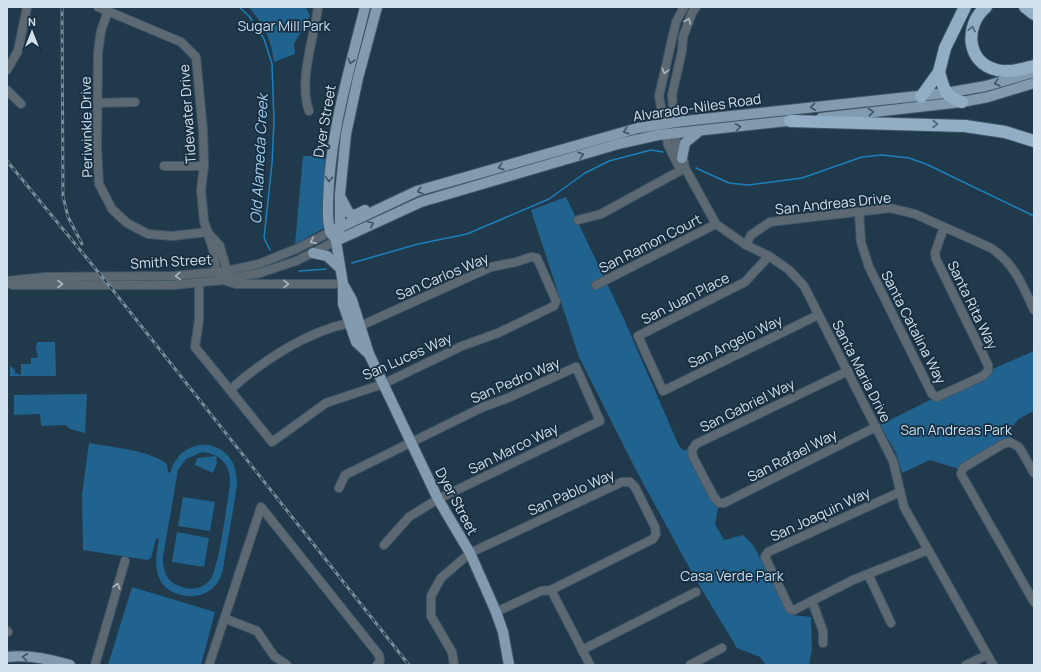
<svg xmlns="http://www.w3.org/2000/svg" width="1041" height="672" viewBox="0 0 1041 672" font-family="Manrope,sans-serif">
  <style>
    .green { fill: #20638f; fill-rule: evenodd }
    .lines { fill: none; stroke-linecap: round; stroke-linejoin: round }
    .stream { stroke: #1d80bd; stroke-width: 1.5 }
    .minor-casing { stroke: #405768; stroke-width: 10 }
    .major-casing { stroke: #405768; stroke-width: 12 }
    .highway-casing { stroke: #405768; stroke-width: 14 }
    .minor { stroke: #5d6972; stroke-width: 8 }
    .major { stroke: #839bae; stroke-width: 10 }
    .highway { stroke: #92aec5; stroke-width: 12 }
    .rail-casing { stroke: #788c9b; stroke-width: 3 }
    .rail { stroke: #162e40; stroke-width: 1.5; stroke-dasharray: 4.5; stroke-linecap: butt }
    .oneway { stroke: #aab7c2 }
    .oneway2 { stroke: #486175 }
    .oneway3 { stroke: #3c5466 }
    .labels { text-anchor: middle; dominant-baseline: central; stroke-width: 3.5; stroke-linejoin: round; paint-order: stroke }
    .park-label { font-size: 14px; fill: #cadfef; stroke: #162e40 }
    .street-label { font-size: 14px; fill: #d3e1ed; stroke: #162e40 }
    .water-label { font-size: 15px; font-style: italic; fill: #a5ceee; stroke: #162e40 }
  </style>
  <rect width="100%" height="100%" fill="#20394b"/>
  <!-- green -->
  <g class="green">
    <path d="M249,7L306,8L310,16L294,44L295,54L274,62C271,38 264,26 249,7Z"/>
    <path d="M303,156H325L324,228L295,244Z"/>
    <path d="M566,197L623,317L679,446L683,450H692L719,503L715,524L724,540L743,535L753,545L792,615L811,617L812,649L809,665H766L760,657L737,648L696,580L637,472L579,357L531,210Z"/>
    <path d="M37,342H55L56,376H10V366L15,370V373L21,375V364H31V358H38L36,348Z"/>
    <path d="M1034,351V411C1015,420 1013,421 1010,442L962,470L930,460L902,473L896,453L880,425L988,371Z"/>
    <path d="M87,394L85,433L70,429L66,425L41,426L40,414L14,415V395Z"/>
    <path d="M89,443C110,447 150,450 167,464L168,472L170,473C182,431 238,437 237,484C234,506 230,528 226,550C224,560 224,572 219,580C208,602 171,601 160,580C153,566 157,552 159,538L156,539L151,558L147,560L83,550L82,495ZM202,452C221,454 231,465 230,484C227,503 219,568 210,580C202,590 188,591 177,585C165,580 163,568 163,557L178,470L186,459Z"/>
    <path d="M216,456L217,463L213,473L195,465L197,458Z"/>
    <path d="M183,497L215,502L210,531L178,526Z"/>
    <path d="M177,532L209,538L204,567L172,562Z"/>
    <path d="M132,587L215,612L201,665H108Z"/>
  </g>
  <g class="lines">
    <!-- stream -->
    <g class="stream">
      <path d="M239,7L249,16L264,39L272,64L274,121L272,164L264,238L270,250"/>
      <path d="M696,168L729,183L748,185L802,178L862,157L882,155L909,158L926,164L1034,216"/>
      <path d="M352,263L418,244L467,234L549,199L585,173L609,161L651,150L663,152"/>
      <path d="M299,271L326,269"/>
    </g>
    <defs>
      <g id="minor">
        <path d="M98,7L181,42L196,57L203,131L204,166L201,190L204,221L214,253L216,272L223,280"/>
        <path d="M684,7L676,22L659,96L668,145L678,165L685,168"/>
        <path d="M696,7L692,13L683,37L682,51L672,95L676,144L684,162L685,168L716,224L746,245L769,256L789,270L804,286L893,461L904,507L993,665"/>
        <path d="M108,11L101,31L98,52L97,148L99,184L112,209L127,223L148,234L172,236L208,232"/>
        <path d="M7,70L18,51L27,7"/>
        <path d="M7,90L21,104"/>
        <path d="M98,103L135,102"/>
        <path d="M309,111C298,81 314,39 318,7"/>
        <path d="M164,166H204"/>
        <path d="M859,212L861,242L869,267L932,394L937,397L983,376L988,371V365L936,259L935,253L944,227"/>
        <path d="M578,220L601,214L685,168"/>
        <path d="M208,233L220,246L227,271L225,275"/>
        <path d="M746,245L751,235L770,222L890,208L915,214L991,248C1014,263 1023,286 1034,310"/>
        <path d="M769,256L745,282L638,336L663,391L818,315"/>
        <path d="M7,281L45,277L173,276L227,271L259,264L296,249L330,232"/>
        <path d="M226,281L236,284H343"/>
        <path d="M7,283L13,285H173L223,280L260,273L296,261L336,241"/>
        <path d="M199,283V320L195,347L230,390"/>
        <path d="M596,285L716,224"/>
        <path d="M349,323C306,332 262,361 230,390L272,442L326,403L383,384L462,346L498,333L554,306L556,301L537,258L531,257L516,262L491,267L360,326"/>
        <path d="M848,371L696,444L692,450L693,457L714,497L719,503H724L876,427"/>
        <path d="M1034,473L1019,447L1010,442L1003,444L963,468L961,474L1034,602"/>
        <path d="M339,488L345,475L483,407L508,398L576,367L600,421L438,499L409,517L384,545"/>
        <path d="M900,492L768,552L765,557L790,609L794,610L853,580L928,550"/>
        <path d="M868,574L891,623"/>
        <path d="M551,590L590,665"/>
        <path d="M812,601L823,631V643"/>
        <path d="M226,619L257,631L274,656L287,665"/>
        <path d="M7,631L8,632"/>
        <path d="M582,650L696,592"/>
        <path d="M95,665L125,561"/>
        <path d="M209,665L261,507L379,655L380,661L377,665"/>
        <path d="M454,665L452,652L431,616V596L441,578L470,553L622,482H630L635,487L655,527L656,534L653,539L551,590L541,591L496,612"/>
        <path d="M690,665L722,648"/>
        <path d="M966,665L987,655"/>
      </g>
      <g id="major">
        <path d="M821,118L962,102L988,97L1034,83"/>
        <path d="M682,158L685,143L697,133"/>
        <path d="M341,198L349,213L355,215L365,210"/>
        <path d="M330,232L417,191L638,128L675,122L946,93L986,86L1034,72"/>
        <path d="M333,236C327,228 328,214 328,204C329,136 349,72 365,7"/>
        <path d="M336,241L421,202L618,144L658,135L797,120"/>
        <path d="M313,253L327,256L340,268"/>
        <path d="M343,284L352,300L369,354L438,499L470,553L496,612L503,632L509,665"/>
        <path d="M369,354L356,342L343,304V284L336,241L340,228V194L346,134L358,78L377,7"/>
        <path d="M7,657C28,654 50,659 70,665"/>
      </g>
      <g id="highway">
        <path d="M986,7C964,25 966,63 997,70C1010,73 1022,69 1034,66"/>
        <path d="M1025,7L1034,14"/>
        <path d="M939,72C944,89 944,96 962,102"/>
        <path d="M921,97L939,72L945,48L965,7"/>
        <path d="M790,121L965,126L1005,132L1034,141"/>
      </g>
    </defs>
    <!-- minor casing -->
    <use href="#minor" class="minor-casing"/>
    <!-- major casing -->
    <use href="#major" class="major-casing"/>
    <!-- highway casing -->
    <use href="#highway" class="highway-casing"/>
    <!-- minor -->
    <use href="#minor" class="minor"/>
    <!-- major -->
    <use href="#major" class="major"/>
    <!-- highway -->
    <use href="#highway" class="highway"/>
    <defs>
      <g id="rail">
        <path d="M62,7L63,196L68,217L82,244"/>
        <path d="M7,161L108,284L409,665"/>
      </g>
    </defs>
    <!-- rail casing -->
    <use href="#rail" class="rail-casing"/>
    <!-- rail -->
    <use href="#rail" class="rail"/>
  </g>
  <!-- one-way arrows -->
  <defs><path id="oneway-chevron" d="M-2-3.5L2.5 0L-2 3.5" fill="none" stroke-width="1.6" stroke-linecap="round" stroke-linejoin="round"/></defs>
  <g class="oneway">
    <use href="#oneway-chevron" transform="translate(688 21) rotate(-68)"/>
    <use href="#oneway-chevron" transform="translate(665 71) rotate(107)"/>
    <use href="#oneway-chevron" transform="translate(313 241) rotate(154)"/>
    <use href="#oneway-chevron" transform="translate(178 276) rotate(176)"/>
    <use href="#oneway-chevron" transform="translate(60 284)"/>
    <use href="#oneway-chevron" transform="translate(286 284) rotate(1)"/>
    <use href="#oneway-chevron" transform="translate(117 586) rotate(-74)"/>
  </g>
  <g class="oneway2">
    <use href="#oneway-chevron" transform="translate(972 29) rotate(-78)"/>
    <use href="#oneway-chevron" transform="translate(935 124) rotate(2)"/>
  </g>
  <g class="oneway3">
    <use href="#oneway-chevron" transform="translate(351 61) rotate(105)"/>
    <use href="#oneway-chevron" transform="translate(997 83) rotate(164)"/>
    <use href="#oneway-chevron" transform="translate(813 107) rotate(174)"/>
    <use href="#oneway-chevron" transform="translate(871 112) rotate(-6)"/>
    <use href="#oneway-chevron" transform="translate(738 127) rotate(-7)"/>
    <use href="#oneway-chevron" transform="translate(626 131) rotate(164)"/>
    <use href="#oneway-chevron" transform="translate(581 155) rotate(-17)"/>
    <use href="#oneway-chevron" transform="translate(501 167) rotate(164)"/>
    <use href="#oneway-chevron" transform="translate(329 179) rotate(95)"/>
    <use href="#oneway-chevron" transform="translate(420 191) rotate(162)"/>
    <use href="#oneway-chevron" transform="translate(371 224) rotate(-25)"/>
    <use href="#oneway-chevron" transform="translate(25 657) rotate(-173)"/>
  </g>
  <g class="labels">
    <!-- park labels -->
    <g class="park-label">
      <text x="284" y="25">Sugar Mill Park</text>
      <text x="956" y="429">San Andreas Park</text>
      <text x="732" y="575">Casa Verde Park</text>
    </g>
    <!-- street labels -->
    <g class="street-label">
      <text transform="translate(697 107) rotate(-8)">Alvarado-Niles Road</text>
      <text transform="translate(187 114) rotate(-94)">Tidewater Drive</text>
      <text transform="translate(324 121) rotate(-80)">Dyer Street</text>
      <text transform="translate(86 127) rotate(-91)">Periwinkle Drive</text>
      <text transform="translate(833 203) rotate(-6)">San Andreas Drive</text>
      <text transform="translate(650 243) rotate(-27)">San Ramon Court</text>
      <text transform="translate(171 261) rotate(-3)">Smith Street</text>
      <text transform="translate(442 276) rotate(-23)">San Carlos Way</text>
      <text transform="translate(685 298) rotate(-27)">San Juan Place</text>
      <text transform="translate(973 305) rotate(64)">Santa Rita Way</text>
      <text transform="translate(914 327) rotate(63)">Santa Catalina Way</text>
      <text transform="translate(735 341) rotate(-26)">San Angelo Way</text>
      <text transform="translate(407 356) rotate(-24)">San Luces Way</text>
      <text transform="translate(862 371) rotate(63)">Santa Maria Drive</text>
      <text transform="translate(515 380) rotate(-23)">San Pedro Way</text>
      <text transform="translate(747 405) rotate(-26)">San Gabriel Way</text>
      <text transform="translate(513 448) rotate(-26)">San Marco Way</text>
      <text transform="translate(792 455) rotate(-27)">San Rafael Way</text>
      <text transform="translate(571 492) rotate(-24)">San Pablo Way</text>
      <text transform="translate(457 501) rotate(62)">Dyer Street</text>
      <text transform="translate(820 514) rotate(-25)">San Joaquin Way</text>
    </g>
    <!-- water labels -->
    <g class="water-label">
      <text transform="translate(259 159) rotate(-87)">Old Alameda Creek</text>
    </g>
  </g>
  <!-- border -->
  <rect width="1041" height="672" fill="none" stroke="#d3e1ed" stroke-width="16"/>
  <!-- north arrow -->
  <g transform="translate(32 32)" stroke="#162e40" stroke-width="3" paint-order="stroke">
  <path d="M0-3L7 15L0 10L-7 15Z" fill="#d3e1ed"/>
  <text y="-6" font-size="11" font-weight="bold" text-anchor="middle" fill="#d3e1ed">N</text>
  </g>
</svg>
